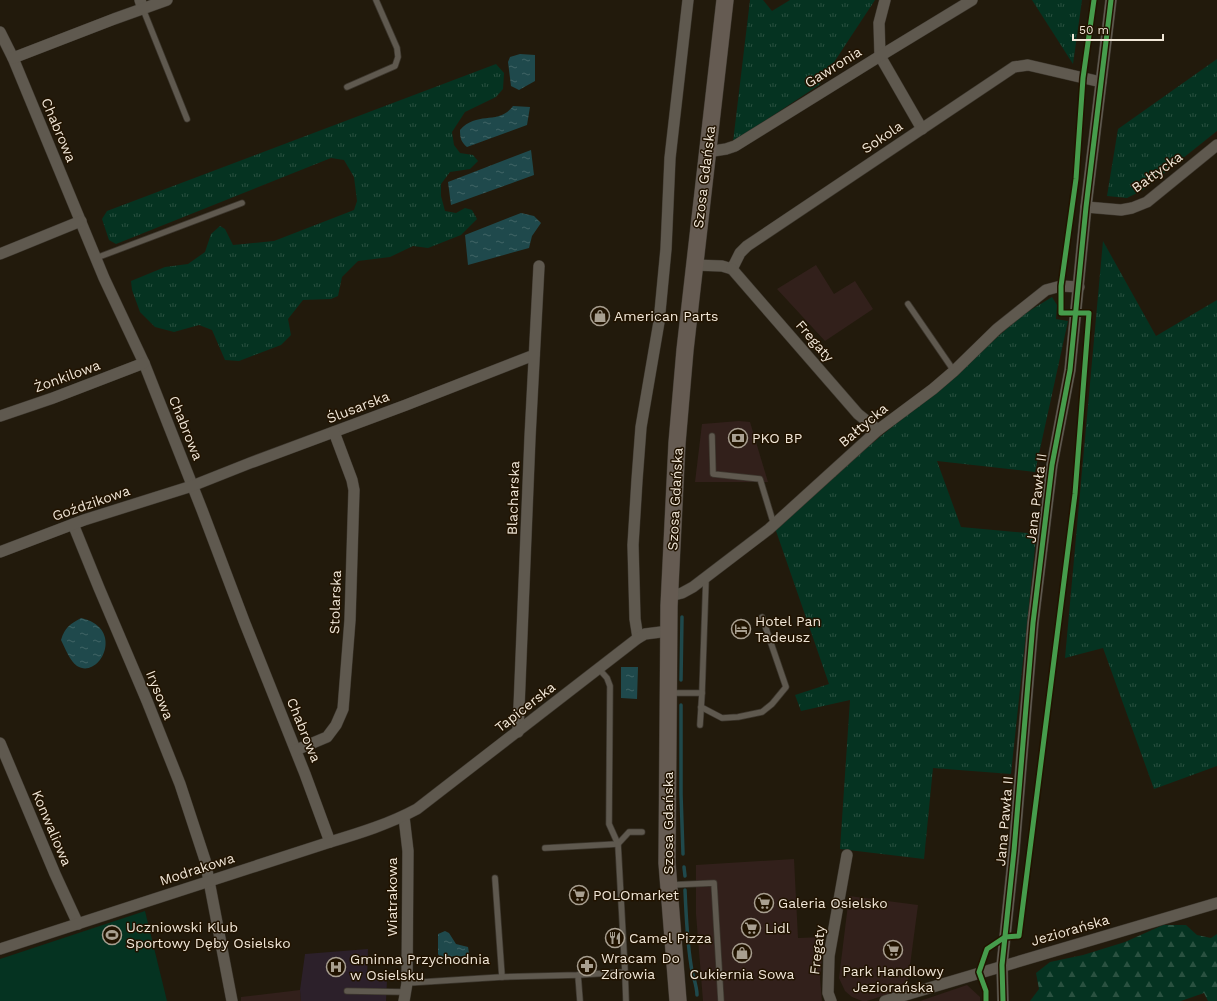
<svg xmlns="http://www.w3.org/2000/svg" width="1217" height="1001" viewBox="0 0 1217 1001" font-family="'Work Sans',sans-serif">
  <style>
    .commercial { fill: #32201b }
    .medical { fill: #2c202a }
    .grass { fill: url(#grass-tufts) }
    .forest { fill: url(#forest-firs) }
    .garden { fill: #053321 }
    .water { fill: url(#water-ripples) }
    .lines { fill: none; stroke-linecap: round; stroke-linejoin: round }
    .stream { stroke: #1f494c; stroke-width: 3.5 }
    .service-casing { stroke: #3d372e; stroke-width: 7 }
    .minor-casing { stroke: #3d372e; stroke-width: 12 }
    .primary-casing { stroke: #3d372e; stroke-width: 18 }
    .service { stroke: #5f594f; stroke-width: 5.5 }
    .minor { stroke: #5f594f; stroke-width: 11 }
    .primary { stroke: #655b52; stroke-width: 17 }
    .cycleway-casing { stroke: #211300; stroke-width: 8 }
    .cycleway { stroke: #469c4c; stroke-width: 5 }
    .labels { text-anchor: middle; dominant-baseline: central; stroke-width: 3; stroke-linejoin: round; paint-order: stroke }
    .street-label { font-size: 14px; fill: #f0e6d7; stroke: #211300 }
    .poi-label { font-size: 14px; fill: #f0e6d7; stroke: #211300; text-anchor: start }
  </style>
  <defs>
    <pattern id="grass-tufts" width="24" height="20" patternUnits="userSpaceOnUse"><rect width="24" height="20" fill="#053321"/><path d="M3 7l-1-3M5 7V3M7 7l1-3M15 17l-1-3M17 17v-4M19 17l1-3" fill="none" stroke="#2a5140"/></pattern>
    <pattern id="forest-firs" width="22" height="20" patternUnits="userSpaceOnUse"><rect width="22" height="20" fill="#053321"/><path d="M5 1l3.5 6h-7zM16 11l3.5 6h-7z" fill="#2a5140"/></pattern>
    <pattern id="water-ripples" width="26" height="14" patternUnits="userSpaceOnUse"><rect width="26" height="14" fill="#1f494c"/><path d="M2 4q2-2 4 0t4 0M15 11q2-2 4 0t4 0" fill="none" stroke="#406365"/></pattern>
  </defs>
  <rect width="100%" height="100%" fill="#221a0c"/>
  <!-- commercial -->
  <g class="commercial">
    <path d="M816,265L834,294L855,281L873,309L825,341L777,289Z"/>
    <path d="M739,421L750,422L768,482H695L702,424Z"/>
    <path d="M794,859L798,938L824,937L820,978L822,1001H703L696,914V865Z"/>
    <path d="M849,896L918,905L907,988L867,1001H862L852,997L845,991L839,978Z"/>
    <path d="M967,985L980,997V1001H920Z"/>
    <path d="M300,990L301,1001H241V997Z"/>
  </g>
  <!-- medical -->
  <path class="medical" d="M368,949L367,980H387L386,1001H301L300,990L305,954Z"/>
  <!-- grass -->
  <g class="grass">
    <path d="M750,0H763L772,11L790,0H875L819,85L733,142Z"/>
    <path d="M1032,0H1082L1073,64Z"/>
    <path d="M1217,59V131L1143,190L1127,198L1107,196L1118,129Z"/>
    <path d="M496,64L504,73L503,89L496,97L465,112L452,132L454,145L460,153L473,155L478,161L470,169L450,172L441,184V196L445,211L456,213L465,208L472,210L477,219L461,235L428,248L413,246L390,257L358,261L342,277L338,296L331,299L303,300L288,319L291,335L281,345L239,361L225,360L212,330L199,325L174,332L155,327L140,312L132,290L131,281L165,267L188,264L205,252L211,234L220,226L225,229L233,245L274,241L354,210L357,201L354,177L344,160L331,158L116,244L109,240L102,219L107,211Z"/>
    <path d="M1103,241L1156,336L1217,300V766L1154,789L1103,648L1065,658Z"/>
    <path d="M1052,297L1057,305L1056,319L1068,321L1035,472L937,461L961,527L1027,533L1036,538L1011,774L933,768L924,859L840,849L850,700L801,711L795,695L829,684L775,528L863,451L957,373L1021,316Z"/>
  </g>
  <!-- forest -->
  <path class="forest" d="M1163,925H1186L1197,935L1211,938L1217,934V1001H1208L1204,993L1181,1001H1030L1039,989L1036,973L1050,962L1083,955L1125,942Z"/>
  <!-- garden -->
  <path class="garden" d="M145,911L167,1001H0V959Z"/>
  <!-- water -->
  <g class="water">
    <path d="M520,54L535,55V81L519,90L511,86L508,62L510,57Z"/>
    <path d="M513,106L530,107L527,125L467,147C461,142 460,138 460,130C478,110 498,126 513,106Z"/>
    <path d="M531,150L534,175L451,205L448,182Z"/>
    <path d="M521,213L534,216L541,223L532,236L529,248L468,265L465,235Z"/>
    <path d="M81,618C126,628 100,680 77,666C70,661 65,648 61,640C65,627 70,624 81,618Z"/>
    <path d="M621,667H638L637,699L621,698Z"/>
    <path d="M445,931L449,933L456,944L468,947L469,953L467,956L440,957L438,954V934Z"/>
  </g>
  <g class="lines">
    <!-- stream -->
    <g class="stream">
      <path d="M681,680L682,617"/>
      <path d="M681,705V794L683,854"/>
      <path d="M684,867L685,876"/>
      <path d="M685,890C686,915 687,940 691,965C692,975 697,985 697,995"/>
    </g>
    <defs>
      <g id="service">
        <path d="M143,9L187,119"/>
        <path d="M347,87L395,66L398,57L397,48L376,0"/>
        <path d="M96,258L242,203"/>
        <path d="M908,304L954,371"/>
        <path d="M712,436L713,474L760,479L774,525"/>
        <path d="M670,693H702L706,578"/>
        <path d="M701,707L722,718L738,717L762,712L772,704L786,687L762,617"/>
        <path d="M700,725L702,693"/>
        <path d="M545,848L618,844L629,832H642"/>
        <path d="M495,878L502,977"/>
        <path d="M670,885L714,883L721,1001"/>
        <path d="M625,972L626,1001"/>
        <path d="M578,975L580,1001"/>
        <path d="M407,983L502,977L578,975L625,972L618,844L609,824L610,686L607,678L599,669"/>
        <path d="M347,991L405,992"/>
      </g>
      <g id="minor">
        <path d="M140,0L143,9"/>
        <path d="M885,0L879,23L880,56L922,129"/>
        <path d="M0,32L13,58L104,278L144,363L202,510L244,621L305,774L330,842"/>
        <path d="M13,58L114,19L167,0"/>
        <path d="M707,152L726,149L735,146L880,56L972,0"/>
        <path d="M1086,207L1121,210L1132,208L1147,202L1217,145"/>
        <path d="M0,254L81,221"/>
        <path d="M694,265L722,266L732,269L740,253L747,246L1014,67L1028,65L1101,82"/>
        <path d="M732,269L858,414L878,430"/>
        <path d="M0,416L53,398L144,363"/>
        <path d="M73,524L99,588L147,701L180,784L205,860L232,1001"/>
        <path d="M0,552L84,520L192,486L250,463L406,405L534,355"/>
        <path d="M670,596L682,593L693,587L769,529L878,430L933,389L954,371L997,329L1046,290L1061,286L1079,287"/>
        <path d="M638,638L635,619L633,545L637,480L641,427L659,322L666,249L670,158L688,0"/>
        <path d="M518,732L530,437L539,266"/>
        <path d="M0,743L55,874L78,924"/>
        <path d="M296,750L327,737L336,725L343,709L350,620L354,490L352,480L334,432"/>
        <path d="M404,817L408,851L407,983L404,1001"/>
        <path d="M0,949L330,842C360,833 389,824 417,809L638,638L645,634L669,631"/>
        <path d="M831,1001L828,993L829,956L847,855"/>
        <path d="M885,1001L1217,903"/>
        <path d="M1003,1001L1002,965L1014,851L1033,623L1052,465L1070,370L1086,207L1111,0"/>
      </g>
      <path id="primary" d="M678,1001L667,863L669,606L677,443L685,350L725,0"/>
    </defs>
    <!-- service casing -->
    <use href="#service" class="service-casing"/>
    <!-- minor casing -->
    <use href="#minor" class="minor-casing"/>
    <!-- primary casing -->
    <use href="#primary" class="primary-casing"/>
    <!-- service -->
    <use href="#service" class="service"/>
    <!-- minor -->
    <use href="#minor" class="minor"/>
    <!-- primary -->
    <use href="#primary" class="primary"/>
    <defs>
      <g id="cycleway">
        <path d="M986,1001V991L979,972L987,949L1005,937L1019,936L1075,494L1089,313H1061V286L1076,179L1083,78L1094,0"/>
        <path d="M1003,1001L1002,965L1014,851L1033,623L1052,465L1070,370L1086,207L1111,0"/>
      </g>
    </defs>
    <!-- cycleway casing -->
    <use href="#cycleway" class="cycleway-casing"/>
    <!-- cycleway -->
    <use href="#cycleway" class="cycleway"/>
  </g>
  <!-- icons -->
  <defs>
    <symbol id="shop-ring" viewBox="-11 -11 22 22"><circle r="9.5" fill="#211300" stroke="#a89f90" stroke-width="1.5"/><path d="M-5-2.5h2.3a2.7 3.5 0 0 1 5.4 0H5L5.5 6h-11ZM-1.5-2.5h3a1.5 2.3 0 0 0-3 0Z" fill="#a89f90"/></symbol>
    <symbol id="bank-ring" viewBox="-11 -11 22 22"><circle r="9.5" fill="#211300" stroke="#a89f90" stroke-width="1.5"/><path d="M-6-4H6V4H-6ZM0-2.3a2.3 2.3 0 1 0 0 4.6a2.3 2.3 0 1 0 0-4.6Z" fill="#a89f90"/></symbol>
    <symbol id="hotel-ring" viewBox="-11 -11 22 22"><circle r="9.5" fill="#211300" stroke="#a89f90" stroke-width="1.5"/><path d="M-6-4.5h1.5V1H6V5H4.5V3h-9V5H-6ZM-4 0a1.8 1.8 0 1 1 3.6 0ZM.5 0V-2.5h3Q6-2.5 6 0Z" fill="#a89f90"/></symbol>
    <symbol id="supermarket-ring" viewBox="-11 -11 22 22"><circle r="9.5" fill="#211300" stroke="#a89f90" stroke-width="1.5"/><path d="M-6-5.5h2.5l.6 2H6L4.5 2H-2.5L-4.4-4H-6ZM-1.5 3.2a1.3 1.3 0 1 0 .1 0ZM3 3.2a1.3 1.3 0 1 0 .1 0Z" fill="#a89f90"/></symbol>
    <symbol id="stadium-ring" viewBox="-11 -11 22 22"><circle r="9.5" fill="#211300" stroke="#a89f90" stroke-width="1.5"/><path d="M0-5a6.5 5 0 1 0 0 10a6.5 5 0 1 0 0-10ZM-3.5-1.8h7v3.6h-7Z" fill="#a89f90"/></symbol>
    <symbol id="restaurant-ring" viewBox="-11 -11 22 22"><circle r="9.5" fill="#211300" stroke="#a89f90" stroke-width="1.5"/><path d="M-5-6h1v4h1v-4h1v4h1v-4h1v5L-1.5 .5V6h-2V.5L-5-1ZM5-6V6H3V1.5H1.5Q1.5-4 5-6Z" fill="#a89f90"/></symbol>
    <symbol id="pharmacy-ring" viewBox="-11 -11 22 22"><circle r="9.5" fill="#211300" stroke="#a89f90" stroke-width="1.5"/><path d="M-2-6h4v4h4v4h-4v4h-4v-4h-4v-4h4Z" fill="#a89f90"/></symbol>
    <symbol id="hospital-ring" viewBox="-11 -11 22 22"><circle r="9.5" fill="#211300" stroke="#a89f90" stroke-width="1.5"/><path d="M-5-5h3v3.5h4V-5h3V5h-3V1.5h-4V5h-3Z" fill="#a89f90"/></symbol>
  </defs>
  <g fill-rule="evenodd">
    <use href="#shop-ring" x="589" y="305" width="22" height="22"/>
    <use href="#bank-ring" x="727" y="427" width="22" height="22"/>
    <use href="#hotel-ring" x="730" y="618" width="22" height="22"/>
    <use href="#supermarket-ring" x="568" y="884" width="22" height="22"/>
    <use href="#supermarket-ring" x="753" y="892" width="22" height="22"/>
    <use href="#supermarket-ring" x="740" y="917" width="22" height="22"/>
    <use href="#stadium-ring" x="101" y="924" width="22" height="22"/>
    <use href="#restaurant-ring" x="604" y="927" width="22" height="22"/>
    <use href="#supermarket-ring" x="882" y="939" width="22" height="22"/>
    <use href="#shop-ring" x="731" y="942" width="22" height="22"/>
    <use href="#pharmacy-ring" x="576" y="955" width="22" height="22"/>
    <use href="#hospital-ring" x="325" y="956" width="22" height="22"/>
  </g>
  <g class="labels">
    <!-- street labels -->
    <g class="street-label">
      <text transform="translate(833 67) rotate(-32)">Gawronia</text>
      <text transform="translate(59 130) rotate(67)">Chabrowa</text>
      <text transform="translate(882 137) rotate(-34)">Sokola</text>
      <text transform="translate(1157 172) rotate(-36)">Bałtycka</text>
      <text transform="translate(704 177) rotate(-83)">Szosa Gdańska</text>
      <text transform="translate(815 341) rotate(49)">Fregaty</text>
      <text transform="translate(67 376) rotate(-20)">Żonkilowa</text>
      <text transform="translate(358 407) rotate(-21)">Ślusarska</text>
      <text transform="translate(863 425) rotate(-40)">Bałtycka</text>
      <text transform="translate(186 428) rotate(68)">Chabrowa</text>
      <text transform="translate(513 498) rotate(-88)">Blacharska</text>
      <text transform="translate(1036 498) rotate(-83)">Jana Pawła II</text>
      <text transform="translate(675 499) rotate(-87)">Szosa Gdańska</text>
      <text transform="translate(91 503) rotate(-19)">Goździkowa</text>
      <text transform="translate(335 602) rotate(-88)">Stolarska</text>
      <text transform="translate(160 695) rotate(68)">Irysowa</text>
      <text transform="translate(525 707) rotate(-38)">Tapicerska</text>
      <text transform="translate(304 730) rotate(68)">Chabrowa</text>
      <text transform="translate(1004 821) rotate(-85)">Jana Pawła II</text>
      <text transform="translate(668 823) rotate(-90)">Szosa Gdańska</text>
      <text transform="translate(52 828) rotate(67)">Konwaliowa</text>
      <text transform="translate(197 869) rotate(-18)">Modrakowa</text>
      <text transform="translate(392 897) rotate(-90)">Wiatrakowa</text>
      <text transform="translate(1070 930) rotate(-16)">Jeziorańska</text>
      <text transform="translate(817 950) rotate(-83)">Fregaty</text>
    </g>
    <!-- poi labels -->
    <g class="poi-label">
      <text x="614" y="316">American Parts</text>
      <text x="752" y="438">PKO BP</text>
      <text x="755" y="621">Hotel Pan<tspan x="755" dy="16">Tadeusz</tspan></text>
      <text x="593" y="895">POLOmarket</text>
      <text x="778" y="903">Galeria Osielsko</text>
      <text x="126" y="927">Uczniowski Klub<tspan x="126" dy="16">Sportowy Dęby Osielsko</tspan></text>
      <text x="765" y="928">Lidl</text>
      <text x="629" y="938">Camel Pizza</text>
      <text x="601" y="958">Wracam Do<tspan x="601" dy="16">Zdrowia</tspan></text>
      <text x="350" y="959">Gminna Przychodnia<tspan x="350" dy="16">w Osielsku</tspan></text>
      <text x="893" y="971" text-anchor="middle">Park Handlowy<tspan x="893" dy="16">Jeziorańska</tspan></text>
      <text x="742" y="974" text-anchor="middle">Cukiernia Sowa</text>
    </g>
  </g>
  <!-- scale -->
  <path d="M1073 34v6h90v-6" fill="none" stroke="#f0e6d7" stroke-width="2"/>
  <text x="1079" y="34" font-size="12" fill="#f0e6d7" stroke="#211300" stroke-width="3" paint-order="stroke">50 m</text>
</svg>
